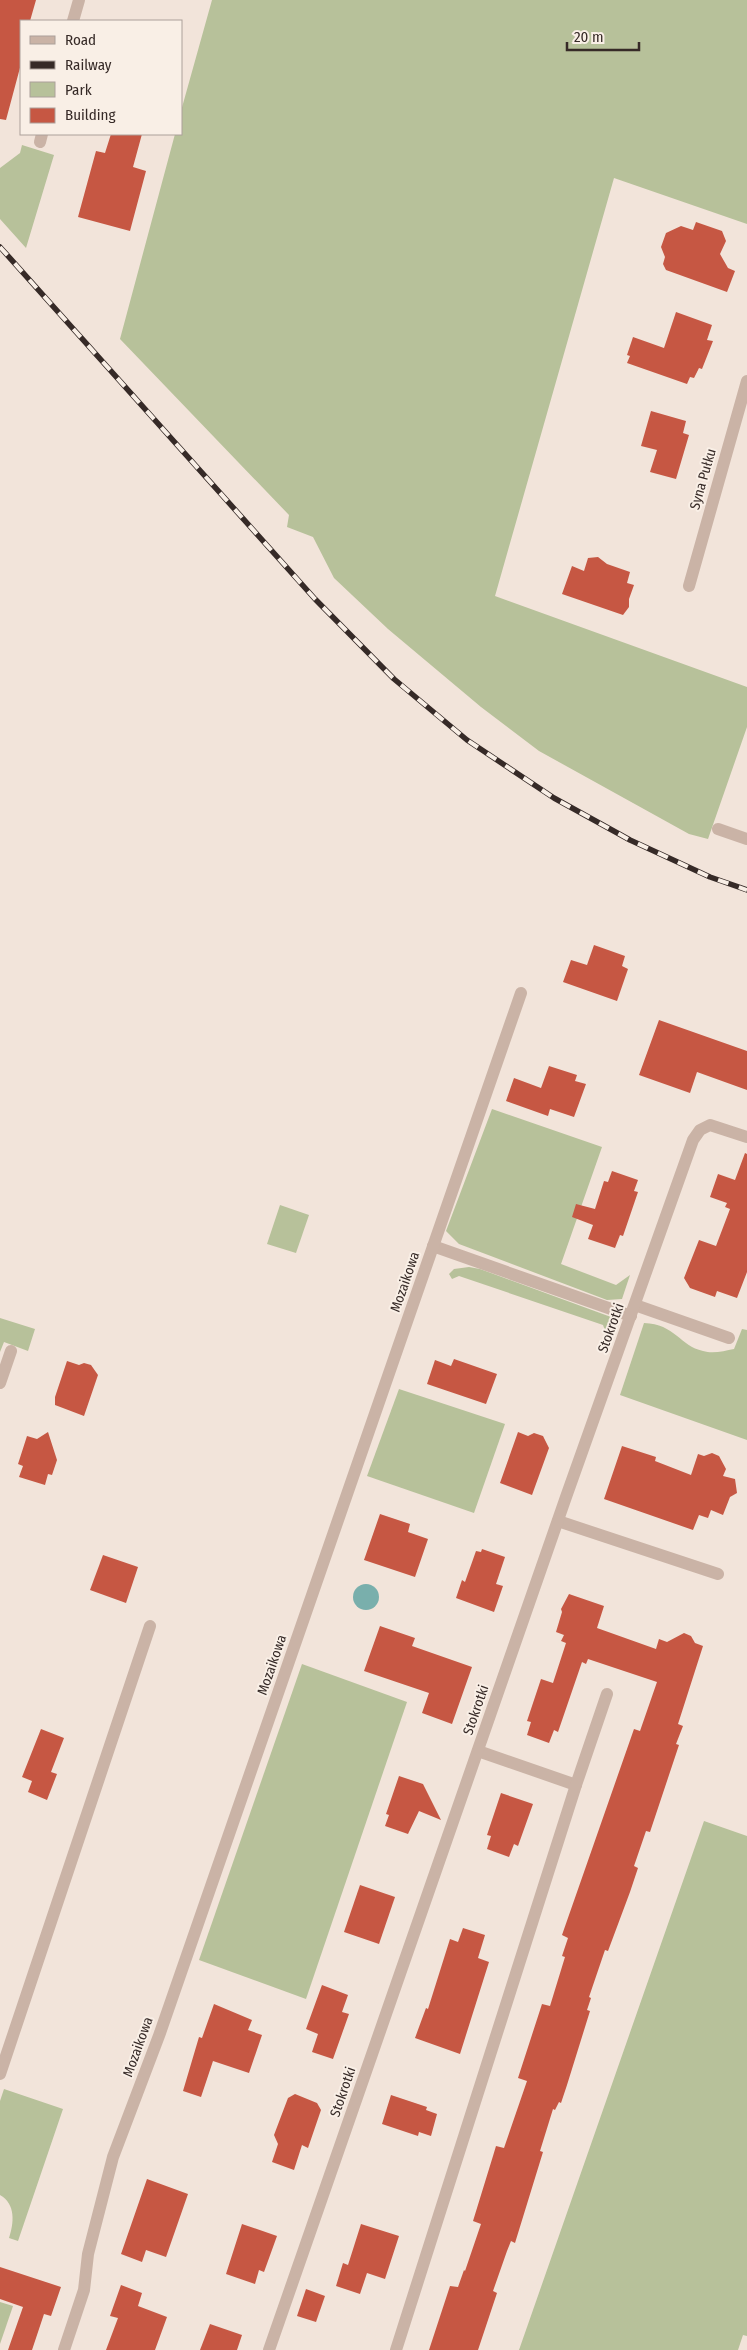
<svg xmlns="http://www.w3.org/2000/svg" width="747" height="2350" viewBox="0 0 747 2350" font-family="'Fira Sans Condensed',sans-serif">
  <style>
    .green { fill: #b7c19a }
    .water { fill: #79afac }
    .building { fill: #c65743 }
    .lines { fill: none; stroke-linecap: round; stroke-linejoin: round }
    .minor { stroke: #cab3a6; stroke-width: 12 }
    .rail-casing { stroke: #362a27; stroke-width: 5.5 }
    .rail { stroke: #f9efe6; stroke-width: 4; stroke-dasharray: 11; stroke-linecap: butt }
    .labels { text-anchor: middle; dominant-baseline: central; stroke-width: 4; stroke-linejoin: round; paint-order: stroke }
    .street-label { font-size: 14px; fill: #362a27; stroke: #f9efe6 }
  </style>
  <rect width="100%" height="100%" fill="#f2e4da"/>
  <!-- green -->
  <g class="green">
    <path d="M212,0H747V224L614,178L495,596L747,687V727L708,839L689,834L539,751L481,707L388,629L334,578L313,537L287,527L289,515L120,339L175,134H181V111Z"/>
    <path d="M22,145L54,155L26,248L0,219V168L20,153Z"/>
    <path d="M492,1109L602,1147L561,1264L616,1285L630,1275L622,1299L607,1300L459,1244L446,1231Z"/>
    <path d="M280,1205L309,1215L296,1253L267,1244Z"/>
    <path d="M469,1267L480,1269L611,1317L614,1322L608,1338L603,1325L459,1276L452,1279L449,1274L454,1269Z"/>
    <path d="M0,1318L35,1329L28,1351L4,1342L0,1352Z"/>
    <path d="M644,1323C675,1324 680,1346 703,1351C713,1354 724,1351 734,1349L742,1329L747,1330V1440L620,1395Z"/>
    <path d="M399,1389L505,1424L474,1513L367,1476Z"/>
    <path d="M302,1664L407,1702L306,1999L199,1960Z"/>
    <path d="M704,1821L747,1836V2336L743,2335L738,2350H519Z"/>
    <path d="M4,2089L63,2109L18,2241L9,2238C14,2223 16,2204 0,2195V2101Z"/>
    <path d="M0,2302L13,2306L0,2344Z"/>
  </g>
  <!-- water -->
  <circle class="water" cx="366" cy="1597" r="13"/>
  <!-- building -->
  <g class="building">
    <path d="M0,0H36L30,21H21V64L6,120L0,119Z"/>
    <path d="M111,134H142L133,167L146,171L130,231L78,217L96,151L105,153Z"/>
    <path d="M696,222L722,231L726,241L720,254L728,268L735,271L727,292L666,270L663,264L665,257L661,247L666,233L681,226L693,230Z"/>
    <path d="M676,312L712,325L707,340L713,341L702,369L699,368L694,378L690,377L687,384L627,363L630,356L627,355L633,337L664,348Z"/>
    <path d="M651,411L686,421L683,433L689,435L676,479L650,472L657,450L641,446Z"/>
    <path d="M598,557L607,564L630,572L627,583L634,585L629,599V607L623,615L562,594L572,566L584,571L588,558Z"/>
    <path d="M594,945L625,956L622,966L628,969L617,1001L563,982L571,960L587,965Z"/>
    <path d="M659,1020L747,1051V1090L697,1072L690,1093L639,1075Z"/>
    <path d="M549,1066L577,1075L575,1081L586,1084L574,1117L550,1109L548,1116L506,1101L514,1078L541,1088Z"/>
    <path d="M745,1153L747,1154V1272L737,1298L717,1291L715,1297L690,1288L684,1278L699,1240L716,1246L730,1209L725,1207L727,1203L710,1197L718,1174L735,1180Z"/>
    <path d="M612,1171L638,1180L634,1191L638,1192L623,1236L620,1235L615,1248L588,1239L593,1225L572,1217L576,1204L595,1209L604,1181L608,1182Z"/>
    <path d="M454,1359L497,1374L486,1404L427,1384L435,1360L451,1366Z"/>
    <path d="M67,1361L79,1365L84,1363L91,1365L98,1375L84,1416L55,1405V1397Z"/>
    <path d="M48,1432L57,1460L52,1475L48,1474L45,1485L19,1477L23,1466L18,1464L27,1436L37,1439Z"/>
    <path d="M518,1432L528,1436L534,1433L543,1436L549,1448L532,1495L500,1483Z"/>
    <path d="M622,1446L656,1457L655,1461L691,1475L698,1454L704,1456L712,1453L719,1456L726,1469L723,1476L735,1479L737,1493L730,1497L723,1515L711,1510L708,1518L699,1515L693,1530L604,1499Z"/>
    <path d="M380,1514L410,1524L408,1532L428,1539L415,1577L364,1560Z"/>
    <path d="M482,1549L505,1557L496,1584L503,1586L494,1612L456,1598L462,1580L465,1582L476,1551L481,1552Z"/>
    <path d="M103,1555L138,1567L126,1603L90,1590Z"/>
    <path d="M569,1594L604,1606L597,1628L656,1649L659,1639L667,1642L684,1633L691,1636L695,1643L703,1646L678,1724L683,1726L676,1744L679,1745L650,1832L646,1831L634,1866L638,1868L630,1892L608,1951L605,1950L589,1997L591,1998L587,2010L590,2011L567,2085L561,2103L559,2102L555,2110L553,2109L540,2151L543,2152L515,2243L511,2241L507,2251L493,2291L497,2293L478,2350H429L450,2286L458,2287L464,2270L465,2271L481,2224L473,2221L493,2156L496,2146L504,2148L527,2081L518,2078L542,2004L550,2006L565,1957L562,1956L568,1938L562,1935L634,1729L640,1731L657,1682L588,1659L586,1664L582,1662L558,1732L554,1730L549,1743L527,1735L531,1722L527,1721L541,1679L553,1683L566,1643L561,1641L564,1635L556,1632L562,1612L561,1609Z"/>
    <path d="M380,1626L415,1638L412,1646L472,1667L452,1724L422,1713L429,1693L364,1671Z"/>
    <path d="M41,1729L64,1738L51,1772L57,1774L47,1800L28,1792L32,1781L22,1777Z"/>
    <path d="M399,1776L423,1784L441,1820L419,1811L408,1834L385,1826L389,1815L386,1814Z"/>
    <path d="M501,1793L533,1804L518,1846L514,1844L509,1857L487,1849L491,1836L487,1835Z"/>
    <path d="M360,1885L395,1897L379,1944L344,1932Z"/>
    <path d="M463,1928L485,1935L478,1958L489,1962L460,2054L415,2038L426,2008L428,2009L450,1939L458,1942Z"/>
    <path d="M322,1985L348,1995L342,2012L349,2014L333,2059L312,2052L318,2034L306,2029Z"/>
    <path d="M214,2004L252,2020L248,2030L262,2035L249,2073L213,2061L201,2097L183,2091L199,2037L202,2038Z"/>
    <path d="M295,2094L317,2103L321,2110L308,2148L302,2145L294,2170L272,2162L278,2144L274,2135L288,2098Z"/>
    <path d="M391,2095L427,2107L426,2110L437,2114L431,2136L419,2132L418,2136L382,2124Z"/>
    <path d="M147,2179L188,2194L166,2257L146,2250L142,2262L121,2254Z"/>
    <path d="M242,2224L277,2236L264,2272L259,2270L255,2284L226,2274Z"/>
    <path d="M361,2224L399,2236L385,2279L367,2273L360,2294L336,2286L343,2263L348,2265Z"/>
    <path d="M0,2267L61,2287L51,2316L44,2314L32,2350H8L23,2307L0,2299Z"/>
    <path d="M121,2285L142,2293L138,2306L167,2317L155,2350H106L118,2318L110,2316Z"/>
    <path d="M306,2289L325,2296L316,2322L297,2316Z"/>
    <path d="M210,2324L242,2335L237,2350H200Z"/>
  </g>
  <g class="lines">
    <!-- minor -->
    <g class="minor">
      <path d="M73,21L79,0"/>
      <path d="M40,142L42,134"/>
      <path d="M689,586L747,381"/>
      <path d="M718,829L747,839"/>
      <path d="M433,1246L631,1316"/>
      <path d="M635,1305L729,1338"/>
      <path d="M0,1383L11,1351"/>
      <path d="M558,1521L718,1574"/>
      <path d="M478,1751L576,1785"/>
      <path d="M0,2074L150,1626"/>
      <path d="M64,2350L84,2290L88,2254L113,2157L160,2033L521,993"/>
      <path d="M269,2350L566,1497L693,1140L700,1130L710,1125L747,1137"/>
      <path d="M396,2350L576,1785L607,1694"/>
    </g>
    <defs>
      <path id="rail" d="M0,247L315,599L394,679L467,740L554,798L630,840L710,877L747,890"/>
    </defs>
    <!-- rail casing -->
    <use href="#rail" class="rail-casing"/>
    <!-- rail -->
    <use href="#rail" class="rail"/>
  </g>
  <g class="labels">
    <!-- street labels -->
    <g class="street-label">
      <text transform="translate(703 479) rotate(-74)">Syna Pułku</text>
      <text transform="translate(405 1282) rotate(-71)">Mozaikowa</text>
      <text transform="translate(611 1328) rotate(-70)">Stokrotki</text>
      <text transform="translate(272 1665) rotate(-71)">Mozaikowa</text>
      <text transform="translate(476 1710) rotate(-71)">Stokrotki</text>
      <text transform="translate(138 2047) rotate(-70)">Mozaikowa</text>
      <text transform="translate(343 2092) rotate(-71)">Stokrotki</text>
    </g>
  </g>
  <!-- legend -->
  <rect x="20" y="20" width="162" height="115" fill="#f9efe6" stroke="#aba09a"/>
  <rect x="30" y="36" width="25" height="8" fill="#cab3a6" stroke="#aba09a"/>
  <text x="65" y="45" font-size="15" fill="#362a27">Road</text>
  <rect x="30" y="61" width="25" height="8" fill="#362a27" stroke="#aba09a"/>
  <text x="65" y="70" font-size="15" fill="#362a27">Railway</text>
  <rect x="30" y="82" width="25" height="15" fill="#b7c19a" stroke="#aba09a"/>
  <text x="65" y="95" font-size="15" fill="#362a27">Park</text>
  <rect x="30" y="108" width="25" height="15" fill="#c65743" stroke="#aba09a"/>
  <text x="65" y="120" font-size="15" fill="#362a27">Building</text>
  <!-- scale -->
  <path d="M567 42v8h72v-8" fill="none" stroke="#362a27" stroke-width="2.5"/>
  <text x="574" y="42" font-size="15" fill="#362a27" stroke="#f9efe6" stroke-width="4" paint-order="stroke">20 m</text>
</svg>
